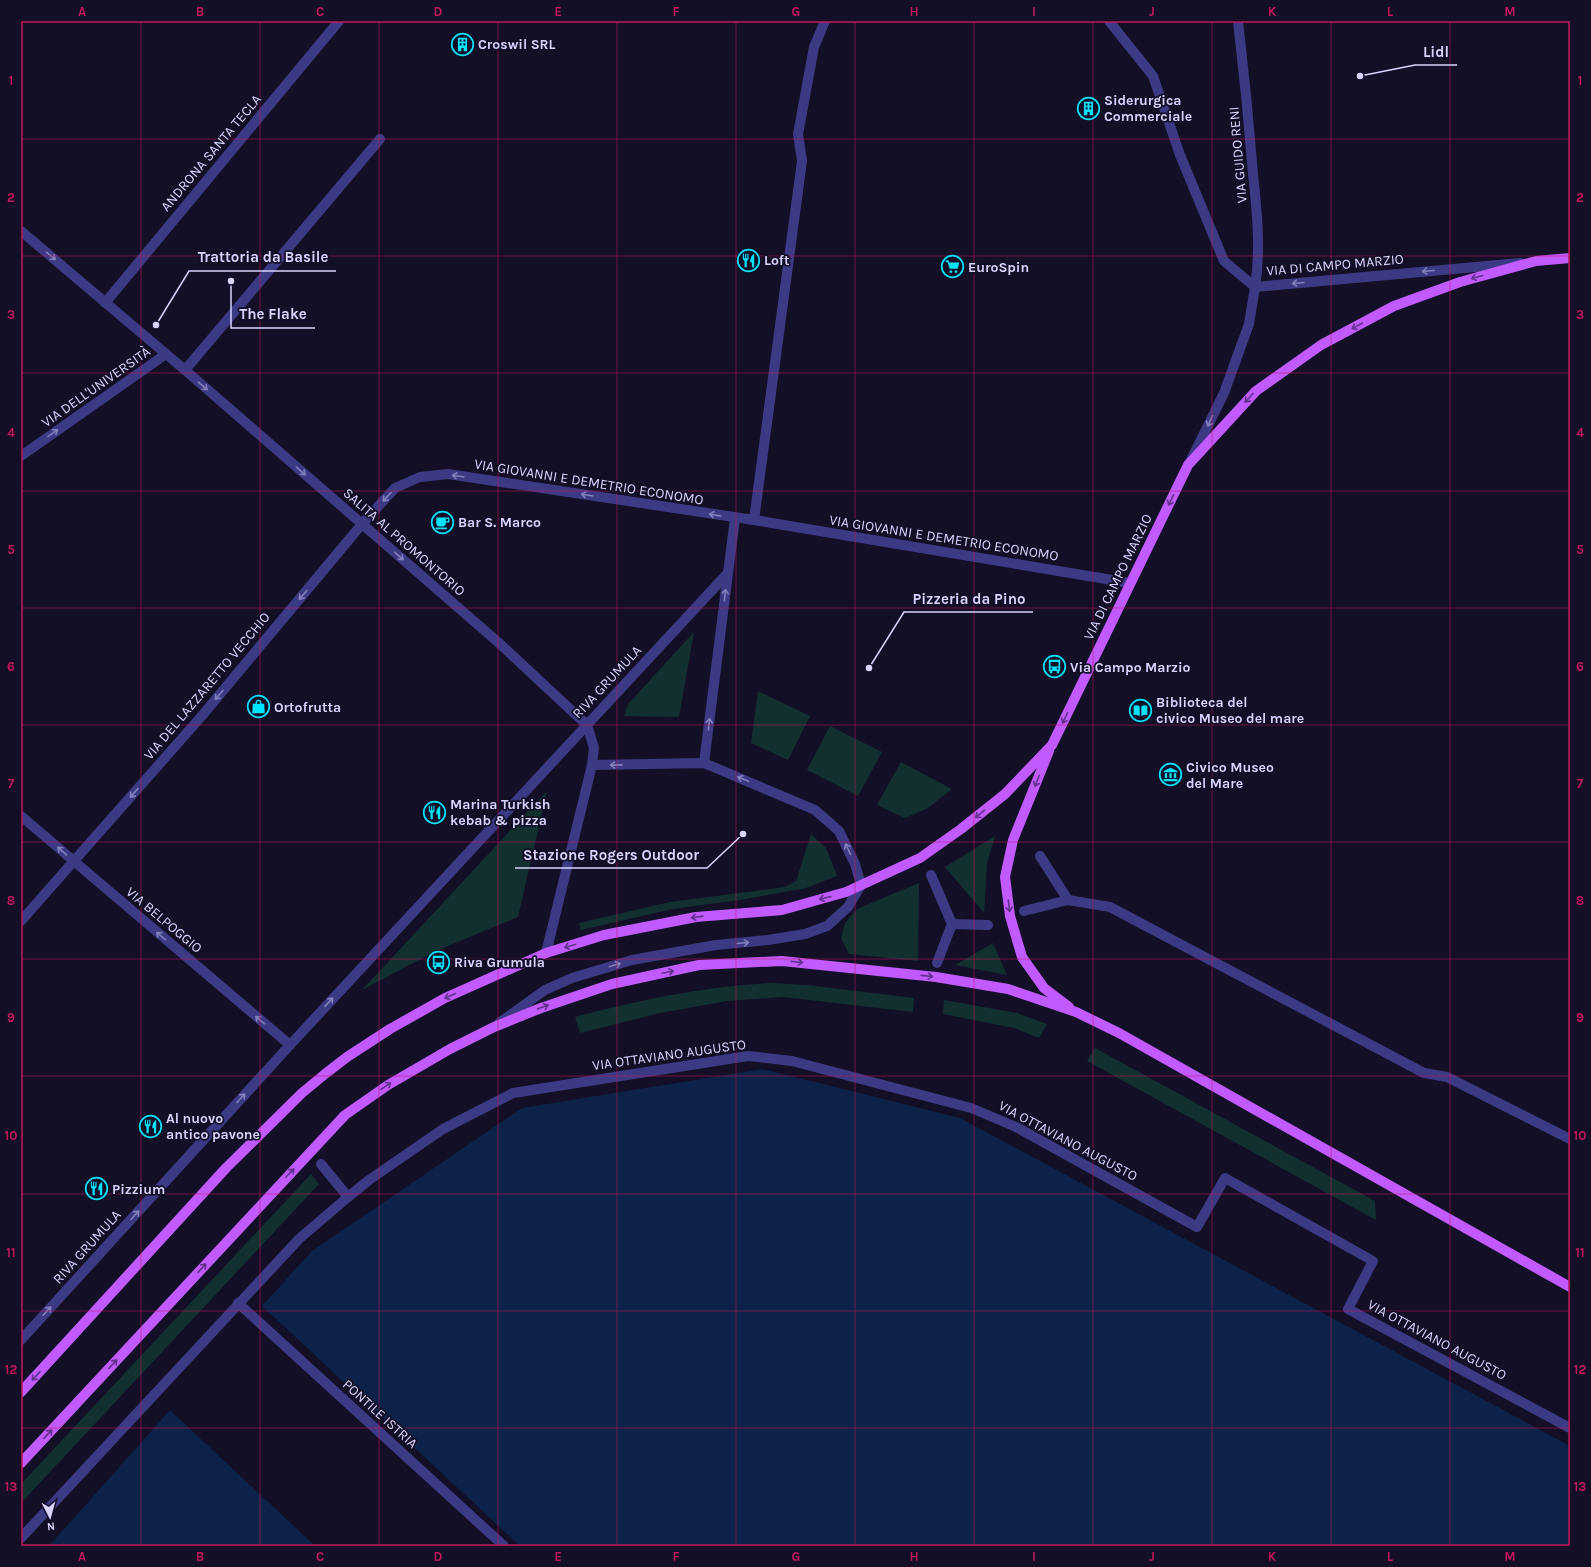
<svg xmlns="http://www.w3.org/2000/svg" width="1591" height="1567" viewBox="0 0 1591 1567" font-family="Karla,sans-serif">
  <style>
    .green { fill: #12302f }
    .water { fill: #0c2248 }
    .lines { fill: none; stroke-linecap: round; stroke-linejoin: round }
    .pedestrian { stroke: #3d3a85; stroke-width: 10 }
    .minor { stroke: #3d3a85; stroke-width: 10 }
    .primary { stroke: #c25bff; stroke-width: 10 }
    .oneway { stroke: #837fbc }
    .oneway2 { stroke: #623188 }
    .grid { fill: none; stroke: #c2185b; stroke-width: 1; stroke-opacity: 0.55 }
    .labels { text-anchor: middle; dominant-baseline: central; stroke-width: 3.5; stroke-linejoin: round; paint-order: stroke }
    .poi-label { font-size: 14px; font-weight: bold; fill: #d9d4ff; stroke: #130f26; text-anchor: start }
    .street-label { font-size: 14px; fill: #d9d4ff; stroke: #130f26 }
    .leader { fill: none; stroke: #d9d4ff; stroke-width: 1.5 }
    .callout-dot { fill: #d9d4ff; stroke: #130f26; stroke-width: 1.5 }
    .callout-label { font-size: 15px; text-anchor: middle; font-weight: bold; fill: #d9d4ff; stroke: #130f26; stroke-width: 3.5; stroke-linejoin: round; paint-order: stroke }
    .neatline { fill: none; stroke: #c2185b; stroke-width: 1.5 }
    .grid-label { font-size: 13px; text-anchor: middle; font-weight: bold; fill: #c2185b }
  </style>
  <rect width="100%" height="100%" fill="#130f26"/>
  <!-- green -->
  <g class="green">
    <path d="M694,632L679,717L624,716L628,704Z"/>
    <path d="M758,691L810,716L788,760L751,743Z"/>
    <path d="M830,726L882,752L858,796L807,770Z"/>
    <path d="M901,762L952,789L928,808L905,818L877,805Z"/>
    <path d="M547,791L518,917L438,950L362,990Z"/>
    <path d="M811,834L826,848L837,876L806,888L740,900L673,909L581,930L579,923L670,902L785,887L796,881Z"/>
    <path d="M995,836L987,864L984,913L945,867Z"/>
    <path d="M919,883L918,961L849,954L841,938L845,923L857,909Z"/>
    <path d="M993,943L1007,975L955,965Z"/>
    <path d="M772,983L807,985L914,998L913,1012L783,997L727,1001L660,1013L580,1033L575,1017C639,1000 705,986 772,983Z"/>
    <path d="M944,1000L1017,1013L1047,1024L1039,1038L1014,1028L943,1014Z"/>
    <path d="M1095,1048L1375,1201L1376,1220L1087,1061Z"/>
    <path d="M311,1174L319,1184L21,1503V1484Z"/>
  </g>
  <!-- water -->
  <g class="water">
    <path d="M762,1069L960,1118L1570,1446V1546H520L262,1306L312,1251L522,1108Z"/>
    <path d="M170,1410L315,1546H49Z"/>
  </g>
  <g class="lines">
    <!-- pedestrian -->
    <g class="pedestrian">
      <path d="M1040,856L1068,900"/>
      <path d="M931,875L952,924L937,963"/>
      <path d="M1024,911L1068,900L1110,907L1424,1073L1447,1077L1570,1139"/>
      <path d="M952,924L988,925"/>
      <path d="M321,1164L348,1197L369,1180L443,1129L513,1093L748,1056L792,1061L971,1108L1016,1127L1197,1227L1225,1178L1373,1261L1348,1309L1570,1428"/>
      <path d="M238,1303L504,1546"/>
      <path d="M21,1538L299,1239L348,1197"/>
    </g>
    <!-- minor -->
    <g class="minor">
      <path d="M1109,21L1153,76L1180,155L1224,261L1255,287"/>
      <path d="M1238,21C1244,72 1249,123 1253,174C1257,211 1261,250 1255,287"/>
      <path d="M21,231L185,370L499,643L587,725L594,748L592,765L546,953"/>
      <path d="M105,303L339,21"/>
      <path d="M185,370L380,139"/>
      <path d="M21,456L166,354"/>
      <path d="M1191,460L1224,393L1249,324L1255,287L1520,263"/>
      <path d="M754,520L802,161L798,134L814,47L825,21"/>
      <path d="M704,763L735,518"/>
      <path d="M21,816L290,1045"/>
      <path d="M21,921L200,718L362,524L395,488L420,477L448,474L754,520L1130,583"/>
      <path d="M499,1023L545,990L572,978L632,960L716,945L768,940L805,934L827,926L848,907L861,885L855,864L839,831L815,810L704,763L592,765"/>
      <path d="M21,1340L290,1045L727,574"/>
    </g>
    <!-- primary -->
    <g class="primary">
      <path d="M1049,751L1013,840L1005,877L1010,916L1022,957L1044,988L1069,1007"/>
      <path d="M21,1392L226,1168L302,1093L325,1074L347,1057L390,1029L445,998L546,953L604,935L696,917L782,910L846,892L920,858L961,829L1005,794L1052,745L1188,465L1256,391L1321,345L1394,306L1460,282L1536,261L1570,258"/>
      <path d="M21,1463L345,1115L388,1085L450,1049L494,1027L541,1008L612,984L699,965L782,961L936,977L1008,989L1076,1012L1119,1033L1570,1287"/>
    </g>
  </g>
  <!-- one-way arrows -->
  <defs><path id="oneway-shaft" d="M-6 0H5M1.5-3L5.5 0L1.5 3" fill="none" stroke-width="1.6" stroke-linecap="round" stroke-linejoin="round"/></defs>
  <g class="oneway">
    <use href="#oneway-shaft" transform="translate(51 256) rotate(40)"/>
    <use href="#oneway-shaft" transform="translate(1428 271) rotate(175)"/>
    <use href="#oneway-shaft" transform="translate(1298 283) rotate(175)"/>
    <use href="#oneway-shaft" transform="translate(203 386) rotate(41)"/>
    <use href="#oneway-shaft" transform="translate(1210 421) rotate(116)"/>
    <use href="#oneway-shaft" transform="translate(53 433) rotate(-35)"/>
    <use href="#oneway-shaft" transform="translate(301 471) rotate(41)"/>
    <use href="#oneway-shaft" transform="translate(458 476) rotate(-171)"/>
    <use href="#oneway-shaft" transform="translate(587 495) rotate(-171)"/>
    <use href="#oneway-shaft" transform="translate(387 497) rotate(133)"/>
    <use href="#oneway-shaft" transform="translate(715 515) rotate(-171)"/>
    <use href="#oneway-shaft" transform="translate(399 556) rotate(41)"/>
    <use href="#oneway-shaft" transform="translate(303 595) rotate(130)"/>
    <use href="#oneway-shaft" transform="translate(725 595) rotate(-83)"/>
    <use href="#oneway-shaft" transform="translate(219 695) rotate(130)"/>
    <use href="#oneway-shaft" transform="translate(709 724) rotate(-83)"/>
    <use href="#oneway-shaft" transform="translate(616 765) rotate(179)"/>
    <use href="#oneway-shaft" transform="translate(743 779) rotate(-157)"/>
    <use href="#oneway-shaft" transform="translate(134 793) rotate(131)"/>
    <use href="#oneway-shaft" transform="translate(848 849) rotate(-115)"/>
    <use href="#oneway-shaft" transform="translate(62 851) rotate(-139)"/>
    <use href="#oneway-shaft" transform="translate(161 936) rotate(-140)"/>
    <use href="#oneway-shaft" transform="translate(743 943) rotate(-5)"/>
    <use href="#oneway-shaft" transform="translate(615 965) rotate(-17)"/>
    <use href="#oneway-shaft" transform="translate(329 1002) rotate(-47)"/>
    <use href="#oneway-shaft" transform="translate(260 1020) rotate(-140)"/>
    <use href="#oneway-shaft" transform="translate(241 1098) rotate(-48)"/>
    <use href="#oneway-shaft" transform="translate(135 1215) rotate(-48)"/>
    <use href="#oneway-shaft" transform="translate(47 1311) rotate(-48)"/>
  </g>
  <g class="oneway2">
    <use href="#oneway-shaft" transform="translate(1477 277) rotate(165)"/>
    <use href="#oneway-shaft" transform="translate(1357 326) rotate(152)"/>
    <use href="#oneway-shaft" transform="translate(1249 398) rotate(132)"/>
    <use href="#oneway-shaft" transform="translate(1171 500) rotate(116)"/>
    <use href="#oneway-shaft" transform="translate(1065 718) rotate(116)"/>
    <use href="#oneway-shaft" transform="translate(1037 781) rotate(112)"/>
    <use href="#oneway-shaft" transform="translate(980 814) rotate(141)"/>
    <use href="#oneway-shaft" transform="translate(825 898) rotate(165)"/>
    <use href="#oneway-shaft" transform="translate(1009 906) rotate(83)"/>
    <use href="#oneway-shaft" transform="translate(697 917) rotate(172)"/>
    <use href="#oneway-shaft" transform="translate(570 946) rotate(163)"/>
    <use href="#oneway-shaft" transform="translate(797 962) rotate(6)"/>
    <use href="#oneway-shaft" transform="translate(668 972) rotate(-12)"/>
    <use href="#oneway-shaft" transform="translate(927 976) rotate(6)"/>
    <use href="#oneway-shaft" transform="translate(450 996) rotate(156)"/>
    <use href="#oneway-shaft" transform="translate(543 1007) rotate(-20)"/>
    <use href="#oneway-shaft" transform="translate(386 1086) rotate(-34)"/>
    <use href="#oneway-shaft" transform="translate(290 1173) rotate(-46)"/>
    <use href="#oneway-shaft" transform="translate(202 1268) rotate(-47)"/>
    <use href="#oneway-shaft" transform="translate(113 1364) rotate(-47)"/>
    <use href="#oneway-shaft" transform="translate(36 1376) rotate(133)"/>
    <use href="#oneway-shaft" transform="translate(48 1434) rotate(-47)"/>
  </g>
  <!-- grid -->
  <path class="grid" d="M141,21V1546M260,21V1546M379,21V1546M498,21V1546M617,21V1546M736,21V1546M855,21V1546M974,21V1546M1093,21V1546M1212,21V1546M1331,21V1546M1450,21V1546M21,139H1570M21,256H1570M21,373H1570M21,491H1570M21,608H1570M21,725H1570M21,842H1570M21,959H1570M21,1076H1570M21,1194H1570M21,1311H1570M21,1428H1570"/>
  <!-- icons -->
  <defs>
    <symbol id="building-ring" viewBox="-11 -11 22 22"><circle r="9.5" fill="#130f26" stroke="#00e5ff" stroke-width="1.5"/><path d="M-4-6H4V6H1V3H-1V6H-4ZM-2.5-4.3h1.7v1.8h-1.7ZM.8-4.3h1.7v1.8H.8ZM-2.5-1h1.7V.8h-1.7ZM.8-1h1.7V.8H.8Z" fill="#00e5ff"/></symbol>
    <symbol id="restaurant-ring" viewBox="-11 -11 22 22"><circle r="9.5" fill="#130f26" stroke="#00e5ff" stroke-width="1.5"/><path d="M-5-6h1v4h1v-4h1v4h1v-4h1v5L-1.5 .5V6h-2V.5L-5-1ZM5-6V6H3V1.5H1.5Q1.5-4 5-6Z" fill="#00e5ff"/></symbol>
    <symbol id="supermarket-ring" viewBox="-11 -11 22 22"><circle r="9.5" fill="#130f26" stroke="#00e5ff" stroke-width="1.5"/><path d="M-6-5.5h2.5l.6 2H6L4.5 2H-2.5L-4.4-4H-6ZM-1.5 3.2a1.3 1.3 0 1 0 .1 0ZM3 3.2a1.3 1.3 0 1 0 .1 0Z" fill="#00e5ff"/></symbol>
    <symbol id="cafe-ring" viewBox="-11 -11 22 22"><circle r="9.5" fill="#130f26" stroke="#00e5ff" stroke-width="1.5"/><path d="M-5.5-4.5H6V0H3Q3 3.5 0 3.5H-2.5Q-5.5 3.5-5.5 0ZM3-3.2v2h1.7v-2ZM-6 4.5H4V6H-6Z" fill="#00e5ff"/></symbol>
    <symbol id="bus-ring" viewBox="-11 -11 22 22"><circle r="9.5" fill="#130f26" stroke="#00e5ff" stroke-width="1.5"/><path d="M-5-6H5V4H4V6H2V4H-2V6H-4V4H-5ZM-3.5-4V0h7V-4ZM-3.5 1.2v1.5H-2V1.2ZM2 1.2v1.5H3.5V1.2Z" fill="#00e5ff"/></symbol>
    <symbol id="shop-ring" viewBox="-11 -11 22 22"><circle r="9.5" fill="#130f26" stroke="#00e5ff" stroke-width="1.5"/><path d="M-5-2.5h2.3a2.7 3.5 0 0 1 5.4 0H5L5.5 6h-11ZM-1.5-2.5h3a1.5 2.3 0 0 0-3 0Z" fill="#00e5ff"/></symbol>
    <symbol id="library-ring" viewBox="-11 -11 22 22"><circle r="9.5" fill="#130f26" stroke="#00e5ff" stroke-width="1.5"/><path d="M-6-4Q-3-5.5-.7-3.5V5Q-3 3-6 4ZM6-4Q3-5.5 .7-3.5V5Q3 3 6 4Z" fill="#00e5ff"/></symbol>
    <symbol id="museum-ring" viewBox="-11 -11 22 22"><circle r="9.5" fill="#130f26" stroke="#00e5ff" stroke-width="1.5"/><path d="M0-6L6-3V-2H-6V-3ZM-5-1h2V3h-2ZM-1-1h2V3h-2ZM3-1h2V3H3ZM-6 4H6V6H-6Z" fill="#00e5ff"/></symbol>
  </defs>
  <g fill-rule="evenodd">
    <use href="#building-ring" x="450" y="32" width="25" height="25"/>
    <use href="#building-ring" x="1076" y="96" width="25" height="25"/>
    <use href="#restaurant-ring" x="736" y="248" width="25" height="25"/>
    <use href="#supermarket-ring" x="940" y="254" width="25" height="25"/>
    <use href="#cafe-ring" x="430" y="510" width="25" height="25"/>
    <use href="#bus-ring" x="1042" y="654" width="25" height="25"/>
    <use href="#shop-ring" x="246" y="694" width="25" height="25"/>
    <use href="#library-ring" x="1128" y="698" width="25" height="25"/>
    <use href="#museum-ring" x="1158" y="762" width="25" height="25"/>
    <use href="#restaurant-ring" x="422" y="800" width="25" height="25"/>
    <use href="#bus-ring" x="426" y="950" width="25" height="25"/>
    <use href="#restaurant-ring" x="138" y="1114" width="25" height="25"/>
    <use href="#restaurant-ring" x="84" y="1176" width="25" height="25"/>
  </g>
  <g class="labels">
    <!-- poi labels -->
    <g class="poi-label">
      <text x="478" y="44">Croswil SRL</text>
      <text x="1104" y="100">Siderurgica<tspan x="1104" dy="16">Commerciale</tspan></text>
      <text x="764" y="260">Loft</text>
      <text x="968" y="267">EuroSpin</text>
      <text x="458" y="522">Bar S. Marco</text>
      <text x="1070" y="667">Via Campo Marzio</text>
      <text x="1156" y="702">Biblioteca del<tspan x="1156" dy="16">civico Museo del mare</tspan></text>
      <text x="274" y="707">Ortofrutta</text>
      <text x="1186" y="767">Civico Museo<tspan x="1186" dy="16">del Mare</tspan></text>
      <text x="450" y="804">Marina Turkish<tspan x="450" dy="16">kebab &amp; pizza</tspan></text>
      <text x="454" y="962">Riva Grumula</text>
      <text x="166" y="1118">Al nuovo<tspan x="166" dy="16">antico pavone</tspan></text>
      <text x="112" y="1189">Pizzium</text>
    </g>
    <!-- street labels -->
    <g class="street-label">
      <text transform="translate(211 153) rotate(-50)">ANDRONA SANTA TECLA</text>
      <text transform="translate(1238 155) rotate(-95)">VIA GUIDO RENI</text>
      <text transform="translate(1335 265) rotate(-5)">VIA DI CAMPO MARZIO</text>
      <text transform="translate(96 387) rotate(-35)">VIA DELL'UNIVERSITÀ</text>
      <text transform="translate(589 482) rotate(9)">VIA GIOVANNI E DEMETRIO ECONOMO</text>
      <text transform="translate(944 538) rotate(9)">VIA GIOVANNI E DEMETRIO ECONOMO</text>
      <text transform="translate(404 542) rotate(41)">SALITA AL PROMONTORIO</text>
      <text transform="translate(1118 577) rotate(-64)">VIA DI CAMPO MARZIO</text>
      <text transform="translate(607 682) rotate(-47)">RIVA GRUMULA</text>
      <text transform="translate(207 686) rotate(-50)">VIA DEL LAZZARETTO VECCHIO</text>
      <text transform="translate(164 920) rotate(40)">VIA BELPOGGIO</text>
      <text transform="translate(669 1055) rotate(-8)">VIA OTTAVIANO AUGUSTO</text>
      <text transform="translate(1068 1141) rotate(28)">VIA OTTAVIANO AUGUSTO</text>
      <text transform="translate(87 1247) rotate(-48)">RIVA GRUMULA</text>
      <text transform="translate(1437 1340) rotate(28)">VIA OTTAVIANO AUGUSTO</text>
      <text transform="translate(380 1414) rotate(42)">PONTILE ISTRIA</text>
    </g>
  </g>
  <!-- callouts -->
  <path class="leader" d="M1360 76L1415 65H1457M156 325L189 271H336M231 281L231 328H315M869 668L904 612H1033M743 834L707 868H515"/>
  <g class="callout-dot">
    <circle cx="1360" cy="76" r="4"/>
    <circle cx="156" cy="325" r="4"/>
    <circle cx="231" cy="281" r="4"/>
    <circle cx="869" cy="668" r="4"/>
    <circle cx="743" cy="834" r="4"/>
  </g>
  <g class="callout-label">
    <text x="1436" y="57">Lidl</text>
    <text x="263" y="262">Trattoria da Basile</text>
    <text x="273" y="319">The Flake</text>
    <text x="969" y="604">Pizzeria da Pino</text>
    <text x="611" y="860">Stazione Rogers Outdoor</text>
  </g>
  <!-- border -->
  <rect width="1591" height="1567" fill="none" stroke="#130f26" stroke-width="44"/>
  <!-- north arrow -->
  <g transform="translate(50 1517) rotate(174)" stroke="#130f26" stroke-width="3" paint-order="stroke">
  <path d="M0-3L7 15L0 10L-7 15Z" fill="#d9d4ff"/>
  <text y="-6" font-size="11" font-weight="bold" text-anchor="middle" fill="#d9d4ff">N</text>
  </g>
  <rect x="22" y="22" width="1547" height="1523" class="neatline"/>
  <g class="grid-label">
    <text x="82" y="16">A</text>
    <text x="200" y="16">B</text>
    <text x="320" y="16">C</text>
    <text x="438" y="16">D</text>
    <text x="558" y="16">E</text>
    <text x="676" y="16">F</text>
    <text x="796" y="16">G</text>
    <text x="914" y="16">H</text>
    <text x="1034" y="16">I</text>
    <text x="1152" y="16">J</text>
    <text x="1272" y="16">K</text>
    <text x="1390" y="16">L</text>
    <text x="1510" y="16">M</text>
    <text x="11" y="85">1</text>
    <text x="1580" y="85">1</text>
    <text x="11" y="202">2</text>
    <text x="1580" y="202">2</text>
    <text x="11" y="319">3</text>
    <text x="1580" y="319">3</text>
    <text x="11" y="437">4</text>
    <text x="1580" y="437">4</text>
    <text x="11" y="554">5</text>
    <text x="1580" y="554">5</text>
    <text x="11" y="671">6</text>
    <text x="1580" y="671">6</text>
    <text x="11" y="788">7</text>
    <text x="1580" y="788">7</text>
    <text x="11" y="905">8</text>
    <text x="1580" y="905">8</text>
    <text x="11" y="1022">9</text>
    <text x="1580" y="1022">9</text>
    <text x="11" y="1140">10</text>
    <text x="1580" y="1140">10</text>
    <text x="11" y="1257">11</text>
    <text x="1580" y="1257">11</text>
    <text x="11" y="1374">12</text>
    <text x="1580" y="1374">12</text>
    <text x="11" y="1491">13</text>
    <text x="1580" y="1491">13</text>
    <text x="82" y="1561">A</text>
    <text x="200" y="1561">B</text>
    <text x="320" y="1561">C</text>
    <text x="438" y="1561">D</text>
    <text x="558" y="1561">E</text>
    <text x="676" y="1561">F</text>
    <text x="796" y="1561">G</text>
    <text x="914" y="1561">H</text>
    <text x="1034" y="1561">I</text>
    <text x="1152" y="1561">J</text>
    <text x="1272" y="1561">K</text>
    <text x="1390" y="1561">L</text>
    <text x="1510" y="1561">M</text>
  </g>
</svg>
